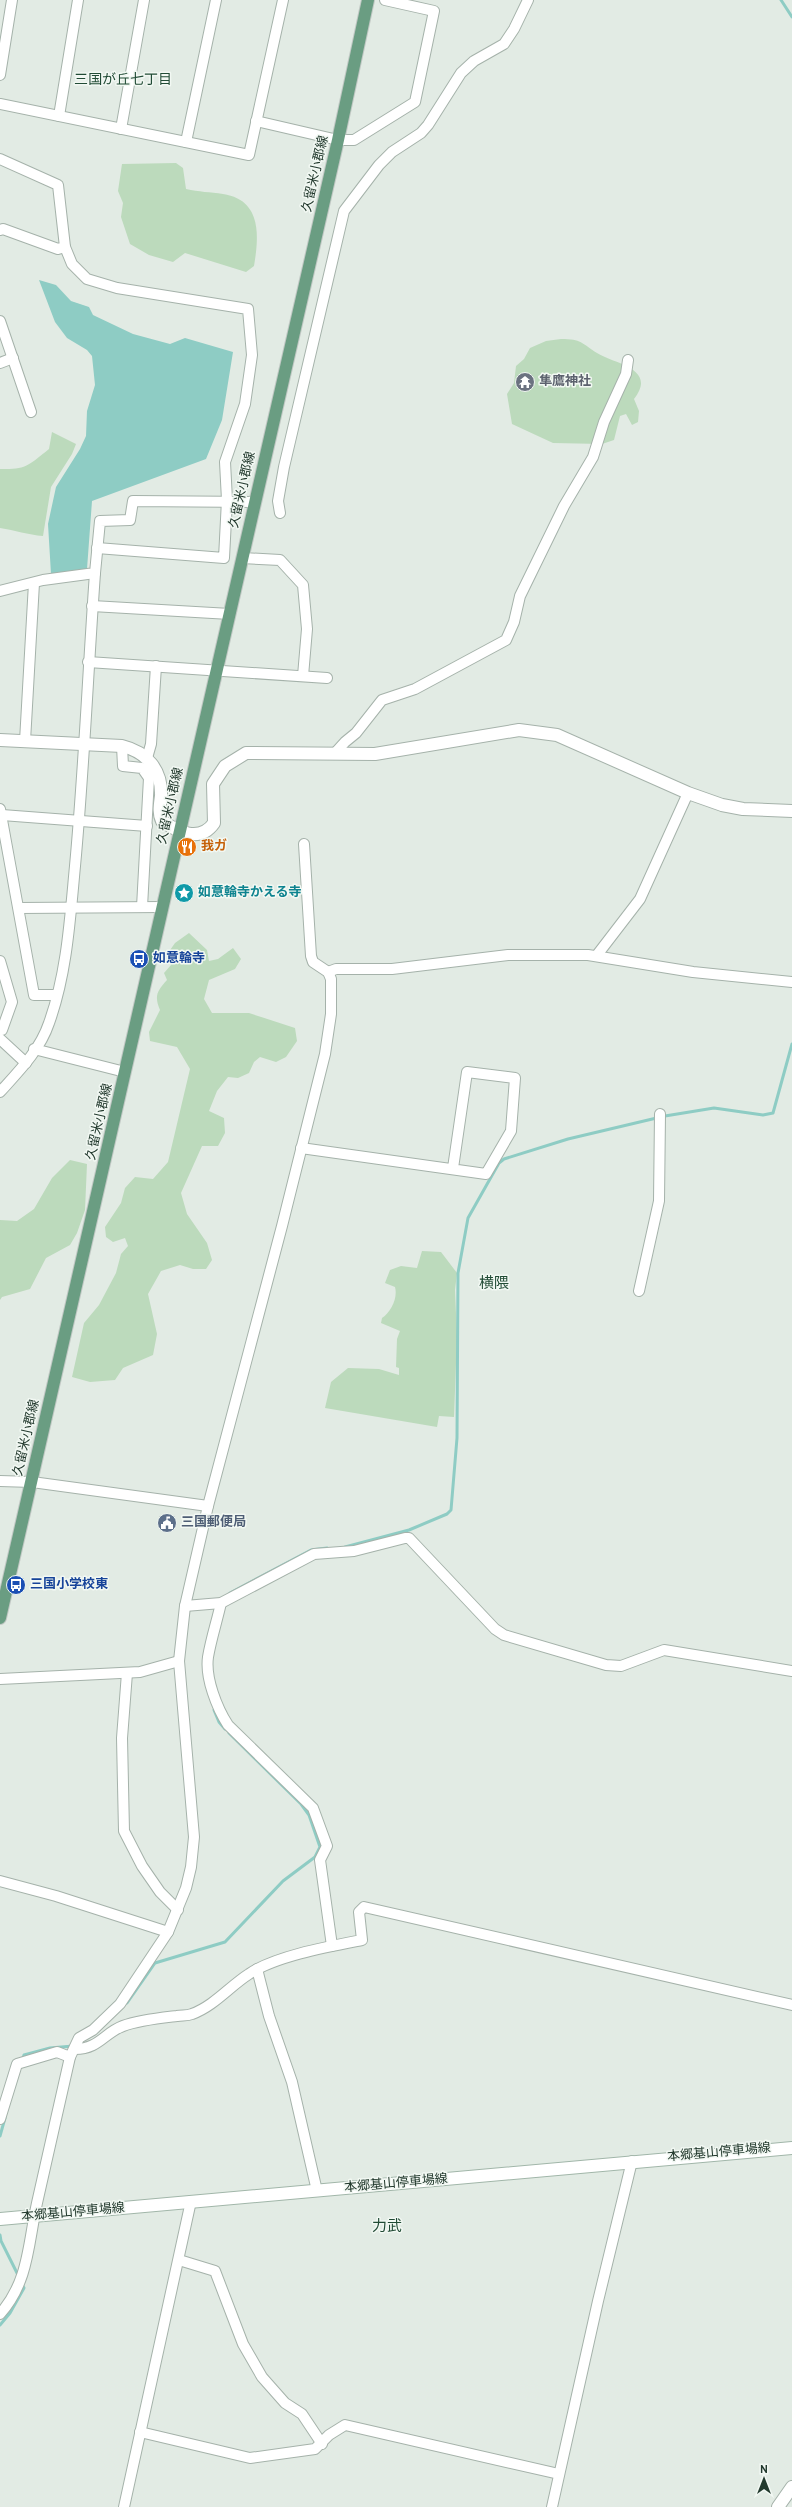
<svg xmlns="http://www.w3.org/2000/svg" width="792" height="2507" viewBox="0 0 792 2507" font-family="Overpass,'Noto Sans JP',sans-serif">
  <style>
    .green { fill: #bcdabc }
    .water { fill: #8eccc4 }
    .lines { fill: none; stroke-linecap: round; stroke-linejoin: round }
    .stream { stroke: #8eccc4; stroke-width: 3 }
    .minor-casing { stroke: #a5b2aa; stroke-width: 12 }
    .tertiary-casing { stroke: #a5b2aa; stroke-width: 14 }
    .secondary-casing { stroke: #a1b6a9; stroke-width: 14 }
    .primary-casing { stroke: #c1c8c4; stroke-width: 14 }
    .minor { stroke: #fff; stroke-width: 10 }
    .tertiary { stroke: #fff; stroke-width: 12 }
    .secondary { stroke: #fff; stroke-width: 12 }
    .primary { stroke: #6a9d82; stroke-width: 12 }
    .labels { text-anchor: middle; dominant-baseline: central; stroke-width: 3; stroke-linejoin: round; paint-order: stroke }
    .street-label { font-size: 13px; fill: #233a2e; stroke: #f2f8f3 }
    .worship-label { font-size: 13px; font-weight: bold; fill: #5b616d; stroke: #f2f8f3; text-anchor: start }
    .food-label { font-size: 13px; font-weight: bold; fill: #c56008; stroke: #f2f8f3; text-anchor: start }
    .culture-label { font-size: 13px; font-weight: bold; fill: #0d838f; stroke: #f2f8f3; text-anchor: start }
    .transit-label { font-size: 13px; font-weight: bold; fill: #164399; stroke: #f2f8f3; text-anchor: start }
    .service-label { font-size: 13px; font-weight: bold; fill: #4e5e75; stroke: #f2f8f3; text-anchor: start }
    .neighbourhood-label { font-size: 14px; fill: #214b35; stroke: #f2f8f3 }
    .quarter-label { font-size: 15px; fill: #214b35; stroke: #f2f8f3 }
  </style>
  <rect width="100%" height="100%" fill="#e2ebe4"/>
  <!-- green -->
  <g class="green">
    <path d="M176,163L183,168L186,189C199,192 210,192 223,194C262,200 259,236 254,266L246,272L185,253L173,262L149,255L130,244L121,217L123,203L118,191L122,164Z"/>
    <path d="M561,339C582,339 581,343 597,353C614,364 658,368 634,399L639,411L638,422L632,425L626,414L620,416L614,440L602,444L553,443L512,424L507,394L514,383L516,366L524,359L530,348L546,341Z"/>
    <path d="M52,432L76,444L72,454L51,487L43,536C28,535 15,530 0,528V469C26,470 29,465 49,449Z"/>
    <path d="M189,933L207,950L209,961L218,959L233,948L241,959L235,969L209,980L204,999L212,1013H249L295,1028L297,1041L286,1057L276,1062L260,1057L254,1062L249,1073L238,1078L228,1077L217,1091L209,1111L224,1118L225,1133L218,1146H202L181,1193L187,1214L207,1243L212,1260L206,1269H193L180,1265L161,1271L148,1294L157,1334L153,1355L123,1368L115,1380L90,1382L72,1377L84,1323L99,1305L116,1273L121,1254L128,1246L125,1238L113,1242L106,1237L105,1227L121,1203L125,1188L135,1177L153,1179L168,1162L190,1069L177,1047L150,1041L149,1032L160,1010C154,996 157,991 167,980L164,973L171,965L168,953L175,943Z"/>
    <path d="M70,1160L87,1164L85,1210L77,1233L70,1245L46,1258L30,1289L2,1297L0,1300V1220L17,1221L34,1209L52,1178Z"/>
    <path d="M422,1251L441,1252L457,1273L455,1290L457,1337L454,1417L439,1416L437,1427L325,1408L331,1382L348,1368L379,1369L399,1375V1368L396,1367L397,1339L400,1331L381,1323L382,1318C391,1312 398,1298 395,1287L385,1283L390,1270L401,1266L417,1268Z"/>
  </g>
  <!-- water -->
  <path class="water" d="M39,280L56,285L71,301L89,307L93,315L133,334L170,344L185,338L233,352L222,420L206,459L92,501L87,569L51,574L48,524L56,487L80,449L86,436L87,411L95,385L92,356L87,350L67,338L55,322Z"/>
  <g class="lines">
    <!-- stream -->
    <g class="stream">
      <path d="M781,0L792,17"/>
      <path d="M345,1547L409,1530L447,1514L451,1510L457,1438L458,1273L468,1218L499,1163L504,1159L568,1139L665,1116L714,1108L763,1115L773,1113L792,1044"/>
      <path d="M230,1593L311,1550L327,1548"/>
      <path d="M214,1710L219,1722L225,1729"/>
      <path d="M127,2003L155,1963L225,1942L283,1881L315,1857L320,1847L309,1815L301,1804L229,1733"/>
      <path d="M22,2061L24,2055L50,2048L73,2046"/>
      <path d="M0,2136L5,2118"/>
      <path d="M0,2235L1,2241L19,2277"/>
      <path d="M0,2325L10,2313L24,2288L22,2284"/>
    </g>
    <defs>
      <g id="minor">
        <path d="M0,75L12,0"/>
        <path d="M0,104L249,155L283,0"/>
        <path d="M59,116L78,0"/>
        <path d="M256,121L338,140H354L415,102L434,11L385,0"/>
        <path d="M121,129L144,0"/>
        <path d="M186,142L216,0"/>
        <path d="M0,159L58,185L65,247L72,264L87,279L117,288L248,309L252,355L245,404L225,462L227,500L224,558L97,548"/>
        <path d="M0,230L3,229L58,249L65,247"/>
        <path d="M0,321L31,412"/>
        <path d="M0,363L13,358"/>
        <path d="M280,513L278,501L284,467L344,211L379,165L392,152L421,133L428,125L461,73L474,61L504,44L514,29L528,0"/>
        <path d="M242,558L280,560L303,585L307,629L303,676"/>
        <path d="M0,591L43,580L95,573L100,521L130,520L133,501L254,502"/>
        <path d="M92,606L230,614"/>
        <path d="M88,662L327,678"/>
        <path d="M25,741L34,583"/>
        <path d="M122,746L123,766L142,768L149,778L142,907"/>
        <path d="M335,753L345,742L356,733L382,700L415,689L506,640L514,622L520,596L564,506L593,457L604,422L626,374L628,360"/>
        <path d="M147,758L151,744L156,666"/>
        <path d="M0,809L34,995H56"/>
        <path d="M2,815L147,826"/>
        <path d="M19,908L163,907"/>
        <path d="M597,955L640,899L688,793"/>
        <path d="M0,961L12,1002L2,1030"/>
        <path d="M328,972L336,969H392L508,955H588L693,972L792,982"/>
        <path d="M0,1039L26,1063"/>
        <path d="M34,1049L125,1072"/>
        <path d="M0,1092C19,1071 40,1050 49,1023C67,973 70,919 75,866C84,769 88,671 95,573"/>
        <path d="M301,1148L486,1174L511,1131L515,1078L467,1072L453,1168"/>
        <path d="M639,1291L659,1201L660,1114"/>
        <path d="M0,1481L32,1482L208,1506"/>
        <path d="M221,1603C217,1621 211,1639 208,1657C205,1678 217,1708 228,1725L313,1808L327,1846L320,1860L332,1946"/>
        <path d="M185,1606L221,1603L314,1554L354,1551L405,1538H409L495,1629L504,1635L606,1665L621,1666L664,1650L792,1671"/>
        <path d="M127,1673L122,1738L124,1831L142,1866L160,1892L178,1910"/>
        <path d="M0,1679L140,1672L179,1661"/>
        <path d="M0,1881L56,1896L168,1932"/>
        <path d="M257,1969L269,2016L292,2082L317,2191"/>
        <path d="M75,2049C99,2049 104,2033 123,2026C139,2020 160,2018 177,2016C182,2015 187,2016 192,2014C214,2006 230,1986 249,1974C275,1956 331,1946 362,1940L359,1912L364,1907L792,2005"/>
        <path d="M0,2119L17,2064L57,2052L70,2057"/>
        <path d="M179,2260L215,2271L243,2344L262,2377L285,2403L302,2414L322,2444"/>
        <path d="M0,2314C29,2281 28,2244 37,2203C48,2154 59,2105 70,2057L79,2038L93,2030L120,2004L168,1932L186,1888L191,1867L194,1837L179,1661L185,1606L208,1506L282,1226L325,1054L331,1014V979L328,972L313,962L311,956L304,844"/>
        <path d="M140,2432L250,2458L315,2449L329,2435L345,2425L559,2474"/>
        <path d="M124,2507L191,2201"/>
        <path d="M552,2507L598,2301L632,2161"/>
      </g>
      <g id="tertiary">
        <path d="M0,740L122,746C147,752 162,770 161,796C160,804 158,813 162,821C178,832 200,843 214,823L213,784L225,766L246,753L375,754L519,730L557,735L688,793L722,805L743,809L792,811"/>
        <path d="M778,2507L792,2487"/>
      </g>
      <path id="secondary" d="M0,2219L792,2148"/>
      <path id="primary" d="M0,1618L338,140L368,0"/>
    </defs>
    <!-- minor casing -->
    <use href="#minor" class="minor-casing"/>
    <!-- tertiary casing -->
    <use href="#tertiary" class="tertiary-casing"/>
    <!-- secondary casing -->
    <use href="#secondary" class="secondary-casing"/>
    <!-- primary casing -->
    <use href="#primary" class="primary-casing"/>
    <!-- minor -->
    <use href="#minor" class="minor"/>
    <!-- tertiary -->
    <use href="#tertiary" class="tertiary"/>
    <!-- secondary -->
    <use href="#secondary" class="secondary"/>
    <!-- primary -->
    <use href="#primary" class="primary"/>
  </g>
  <!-- icons -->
  <defs>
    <symbol id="temple-disc" viewBox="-11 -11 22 22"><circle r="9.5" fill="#6b7280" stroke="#f2f8f3"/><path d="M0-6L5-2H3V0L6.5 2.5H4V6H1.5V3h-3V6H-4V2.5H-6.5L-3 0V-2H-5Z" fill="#fff"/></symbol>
    <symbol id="restaurant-disc" viewBox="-11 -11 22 22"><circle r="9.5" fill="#e8710a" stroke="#f2f8f3"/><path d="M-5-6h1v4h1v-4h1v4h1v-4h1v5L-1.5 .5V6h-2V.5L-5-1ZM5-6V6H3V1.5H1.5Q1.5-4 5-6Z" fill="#fff"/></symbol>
    <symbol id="sight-disc" viewBox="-11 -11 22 22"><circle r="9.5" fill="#0f9aa8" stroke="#f2f8f3"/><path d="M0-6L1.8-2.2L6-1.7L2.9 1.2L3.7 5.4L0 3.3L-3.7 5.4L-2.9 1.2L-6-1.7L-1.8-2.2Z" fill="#fff"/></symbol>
    <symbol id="bus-disc" viewBox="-11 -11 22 22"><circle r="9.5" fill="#1a4fb4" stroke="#f2f8f3"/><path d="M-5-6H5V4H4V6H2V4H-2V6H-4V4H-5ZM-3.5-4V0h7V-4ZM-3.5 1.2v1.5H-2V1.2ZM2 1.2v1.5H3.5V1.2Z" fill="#fff"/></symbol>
    <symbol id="civic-disc" viewBox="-11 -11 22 22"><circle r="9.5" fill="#5c6f8a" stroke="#f2f8f3"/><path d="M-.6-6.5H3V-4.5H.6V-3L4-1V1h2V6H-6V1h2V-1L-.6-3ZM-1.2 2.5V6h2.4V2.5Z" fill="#fff"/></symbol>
  </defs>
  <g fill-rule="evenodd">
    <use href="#temple-disc" x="514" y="371" width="22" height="22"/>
    <use href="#restaurant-disc" x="176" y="836" width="22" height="22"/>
    <use href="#sight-disc" x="173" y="882" width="22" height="22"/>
    <use href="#bus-disc" x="128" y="948" width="22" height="22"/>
    <use href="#civic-disc" x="156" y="1512" width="22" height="22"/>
    <use href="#bus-disc" x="5" y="1574" width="22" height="22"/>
  </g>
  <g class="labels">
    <!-- street labels -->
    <g class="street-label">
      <text transform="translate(316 174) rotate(-77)">久留米小郡線</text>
      <text transform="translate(243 490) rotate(-77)">久留米小郡線</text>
      <text transform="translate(171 806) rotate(-77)">久留米小郡線</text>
      <text transform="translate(100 1122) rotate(-77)">久留米小郡線</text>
      <text transform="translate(27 1438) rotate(-77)">久留米小郡線</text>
      <text transform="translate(719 2153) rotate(-5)">本郷基山停車場線</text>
      <text transform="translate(396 2184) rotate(-5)">本郷基山停車場線</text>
      <text transform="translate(73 2213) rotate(-5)">本郷基山停車場線</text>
    </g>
    <!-- worship labels -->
    <g class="worship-label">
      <text x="539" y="382">隼鷹神社</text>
    </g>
    <!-- food labels -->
    <g class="food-label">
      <text x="201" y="847">我ガ</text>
    </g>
    <!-- culture labels -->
    <g class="culture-label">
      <text x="198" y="893">如意輪寺かえる寺</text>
    </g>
    <!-- transit labels -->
    <g class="transit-label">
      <text x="153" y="959">如意輪寺</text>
      <text x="30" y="1585">三国小学校東</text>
    </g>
    <!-- service labels -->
    <g class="service-label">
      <text x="181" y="1523">三国郵便局</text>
    </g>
    <!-- neighbourhood labels -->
    <g class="neighbourhood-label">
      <text x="123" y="80">三国が丘七丁目</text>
    </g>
    <!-- quarter labels -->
    <g class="quarter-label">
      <text x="494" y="1284">横隈</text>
      <text x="387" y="2227">力武</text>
    </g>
  </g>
  <!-- north arrow -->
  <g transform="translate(764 2479)" stroke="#f2f8f3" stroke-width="3" paint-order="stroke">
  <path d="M0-3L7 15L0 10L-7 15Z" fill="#233a2e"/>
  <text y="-6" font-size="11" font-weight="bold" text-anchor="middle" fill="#233a2e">N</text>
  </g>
</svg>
